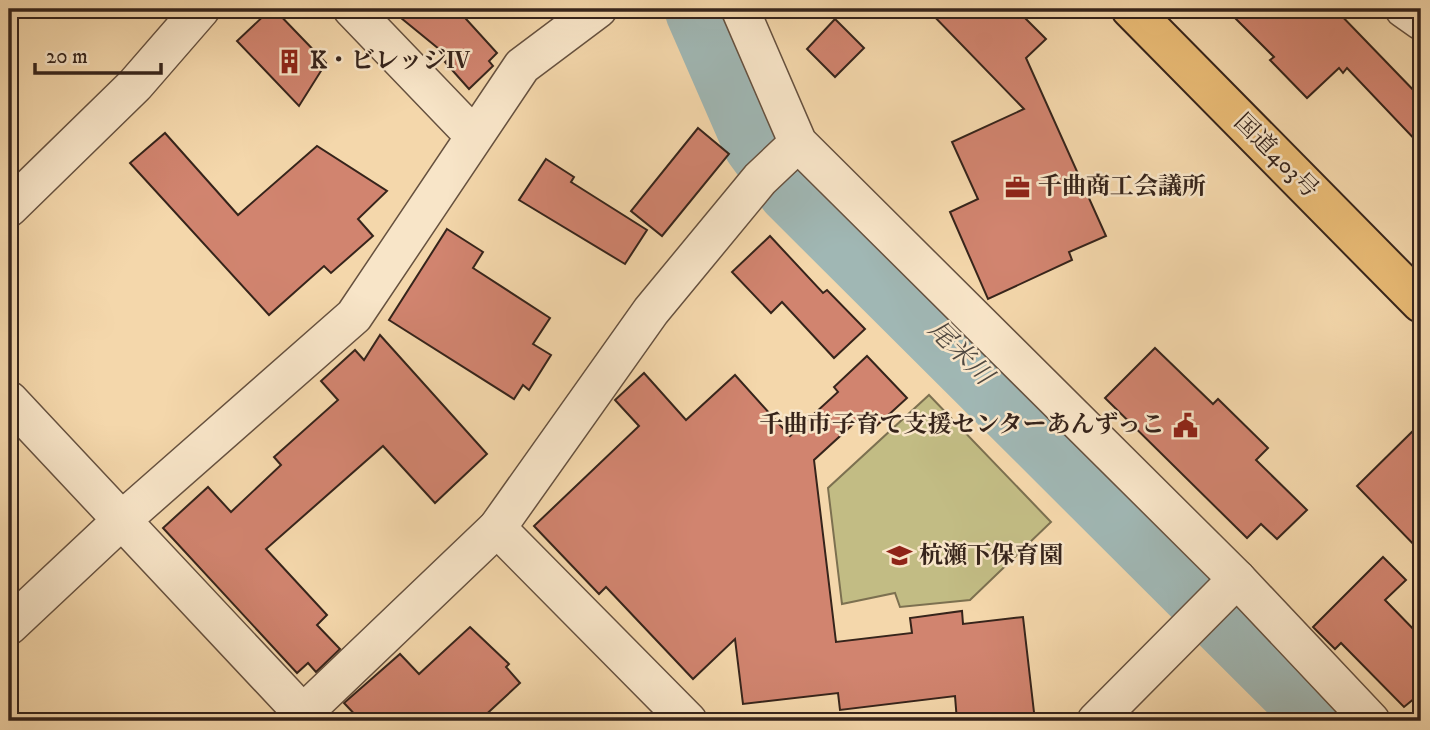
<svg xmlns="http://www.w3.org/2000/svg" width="1430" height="730" viewBox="0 0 1430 730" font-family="'IM FELL DW Pica','Noto Serif JP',serif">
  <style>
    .green { fill: #c2bc84; stroke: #7c7050; stroke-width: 2 }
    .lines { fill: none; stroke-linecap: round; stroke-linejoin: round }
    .river { stroke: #a0b7b4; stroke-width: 75 }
    .building { fill: #d1846f; stroke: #36241b; stroke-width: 2 }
    .minor-casing { stroke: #66513f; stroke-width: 40 }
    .trunk-casing { stroke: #36241b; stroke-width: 42 }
    .minor { stroke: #f8e5c8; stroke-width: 37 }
    .trunk { stroke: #eabc76; stroke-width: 38 }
    .labels { text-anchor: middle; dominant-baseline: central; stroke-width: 5; stroke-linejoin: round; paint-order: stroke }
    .poi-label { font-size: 24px; font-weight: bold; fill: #36241b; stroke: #f8e5c8; text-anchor: start }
    .street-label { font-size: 24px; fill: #36241b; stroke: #f8e5c8 }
    .water-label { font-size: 26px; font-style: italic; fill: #504941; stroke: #f8e5c8 }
  </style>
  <rect width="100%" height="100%" fill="#f4d7ab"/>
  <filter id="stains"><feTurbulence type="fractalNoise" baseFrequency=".00286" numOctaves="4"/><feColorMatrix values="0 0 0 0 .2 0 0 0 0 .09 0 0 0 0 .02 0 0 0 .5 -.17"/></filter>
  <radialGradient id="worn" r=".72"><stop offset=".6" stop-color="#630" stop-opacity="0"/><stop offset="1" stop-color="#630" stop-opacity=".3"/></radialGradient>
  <!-- green -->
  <path class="green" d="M929,395L1051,522L970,600L900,607L895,593L842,604L828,488Z"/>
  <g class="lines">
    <!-- river -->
    <path class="river" d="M702,9L760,142L794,188L1329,721"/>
  </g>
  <!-- building -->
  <g class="building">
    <path d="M271,9H274L326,63L299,106L237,41Z"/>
    <path d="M390,9H457L497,53L489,61L493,66L469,89L445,62L450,58Z"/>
    <path d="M927,9H1016L1046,39L1026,58L1106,236L1069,252L1072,260L988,299L950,212L978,199L952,142L1024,109Z"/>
    <path d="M1226,9H1335L1421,98V146L1347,68L1343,73L1339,68L1307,98L1270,60L1274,57Z"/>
    <path d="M835,19L864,48L835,77L807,49Z"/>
    <path d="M698,128L729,154L662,236L631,211Z"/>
    <path d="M165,133L238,215L317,146L387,191L358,219L373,236L331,273L324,266L269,315L130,163Z"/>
    <path d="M546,159L574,177L571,182L647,230L625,264L519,200Z"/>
    <path d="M447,229L483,252L473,268L550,318L533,344L551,355L529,390L523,385L514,399L389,320Z"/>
    <path d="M770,236L823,293L827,290L865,329L834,358L782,302L771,313L732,272Z"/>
    <path d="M380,335L487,454L435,503L383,446L266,549L327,615L317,625L340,649L316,672L308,663L297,673L163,528L208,487L231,512L281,465L274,457L338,400L321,381L355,350L364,360Z"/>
    <path d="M1155,348L1213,404L1218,399L1268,448L1256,460L1307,510L1277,539L1261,524L1247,538L1105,398Z"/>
    <path d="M867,356L907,398L873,429L861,417L814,460L836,642L912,633L910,618L962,611L963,624L1023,617L1035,721H957L955,696L840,710L838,693L743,704L735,639L693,679L606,587L599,594L534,526L639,426L615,400L644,373L686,420L735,375L790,436L838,392L834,387Z"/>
    <path d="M1421,423V552L1357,486Z"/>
    <path d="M1383,557L1406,580L1385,600L1421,637V693L1404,707L1341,643L1335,649L1313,627Z"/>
    <path d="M470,627L509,664L506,667L520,683L479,721H361L344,703L400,654L419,674Z"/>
  </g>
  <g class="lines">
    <defs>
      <g id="minor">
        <path d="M352,9L474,136"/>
        <path d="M740,9L798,143L1237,579L1371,721"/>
        <path d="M1404,9L1421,21"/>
        <path d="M9,208L135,85L201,9"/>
        <path d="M9,400L310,721"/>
        <path d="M497,528L688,721"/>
        <path d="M9,626L122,520L354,316L522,66L598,9"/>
        <path d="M295,721L497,528L651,311L760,179L798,143"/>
        <path d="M1096,721L1237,579"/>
      </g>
      <path id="trunk" d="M1131,9L1421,303"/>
    </defs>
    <!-- minor casing -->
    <use href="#minor" class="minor-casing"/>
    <!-- trunk casing -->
    <use href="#trunk" class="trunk-casing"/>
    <!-- minor -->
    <use href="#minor" class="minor"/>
    <!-- trunk -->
    <use href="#trunk" class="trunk"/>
  </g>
  <!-- icons -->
  <defs>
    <symbol id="building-bare" viewBox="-9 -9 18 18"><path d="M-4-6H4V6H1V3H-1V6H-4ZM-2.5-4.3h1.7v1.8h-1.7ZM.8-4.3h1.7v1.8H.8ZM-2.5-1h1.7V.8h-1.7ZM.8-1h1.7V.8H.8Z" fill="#8f2418" stroke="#f8e5c8" stroke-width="2.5" paint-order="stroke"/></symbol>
    <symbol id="office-bare" viewBox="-9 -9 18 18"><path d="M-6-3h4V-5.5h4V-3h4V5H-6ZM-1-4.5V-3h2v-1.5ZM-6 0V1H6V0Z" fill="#8f2418" stroke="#f8e5c8" stroke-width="2.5" paint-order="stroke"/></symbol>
    <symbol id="civic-bare" viewBox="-9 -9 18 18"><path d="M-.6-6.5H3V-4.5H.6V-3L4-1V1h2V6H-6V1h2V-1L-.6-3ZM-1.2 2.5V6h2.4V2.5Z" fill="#8f2418" stroke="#f8e5c8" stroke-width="2.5" paint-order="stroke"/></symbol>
    <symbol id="school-bare" viewBox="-9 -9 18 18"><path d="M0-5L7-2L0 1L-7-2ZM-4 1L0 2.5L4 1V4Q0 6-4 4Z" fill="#8f2418" stroke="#f8e5c8" stroke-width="2.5" paint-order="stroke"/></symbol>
  </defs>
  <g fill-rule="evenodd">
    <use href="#building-bare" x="272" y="44" width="35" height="35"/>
    <use href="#office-bare" x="1000" y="170" width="35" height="35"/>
    <use href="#civic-bare" x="1168" y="408" width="35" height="35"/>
    <use href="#school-bare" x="882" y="538" width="35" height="35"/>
  </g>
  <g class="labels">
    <!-- poi labels -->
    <g class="poi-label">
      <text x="310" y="61">K・ビレッジⅣ</text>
      <text x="1038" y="187">千曲商工会議所</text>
      <text x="1165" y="425" text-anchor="end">千曲市子育て支援センターあんずっこ</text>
      <text x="919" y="556">杭瀬下保育園</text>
    </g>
    <!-- street labels -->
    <g class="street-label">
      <text transform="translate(1276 156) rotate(45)">国道403号</text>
    </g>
    <!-- water labels -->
    <g class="water-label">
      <text transform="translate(960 353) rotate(45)">尾米川</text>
    </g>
  </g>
  <!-- margin -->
  <rect width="1430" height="730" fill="none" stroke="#f4d7ab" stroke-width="35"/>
  <rect x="10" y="10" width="1409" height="709" fill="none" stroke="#36241b" stroke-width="3.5"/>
  <rect x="18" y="18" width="1395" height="695" fill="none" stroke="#36241b" stroke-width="2"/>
  <!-- scale -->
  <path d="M35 63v10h126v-10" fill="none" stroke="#36241b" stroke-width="3.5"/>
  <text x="46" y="63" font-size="21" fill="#36241b" stroke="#f8e5c8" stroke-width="5" paint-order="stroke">20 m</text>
  <rect width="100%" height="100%" filter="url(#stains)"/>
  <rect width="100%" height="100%" fill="url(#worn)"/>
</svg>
